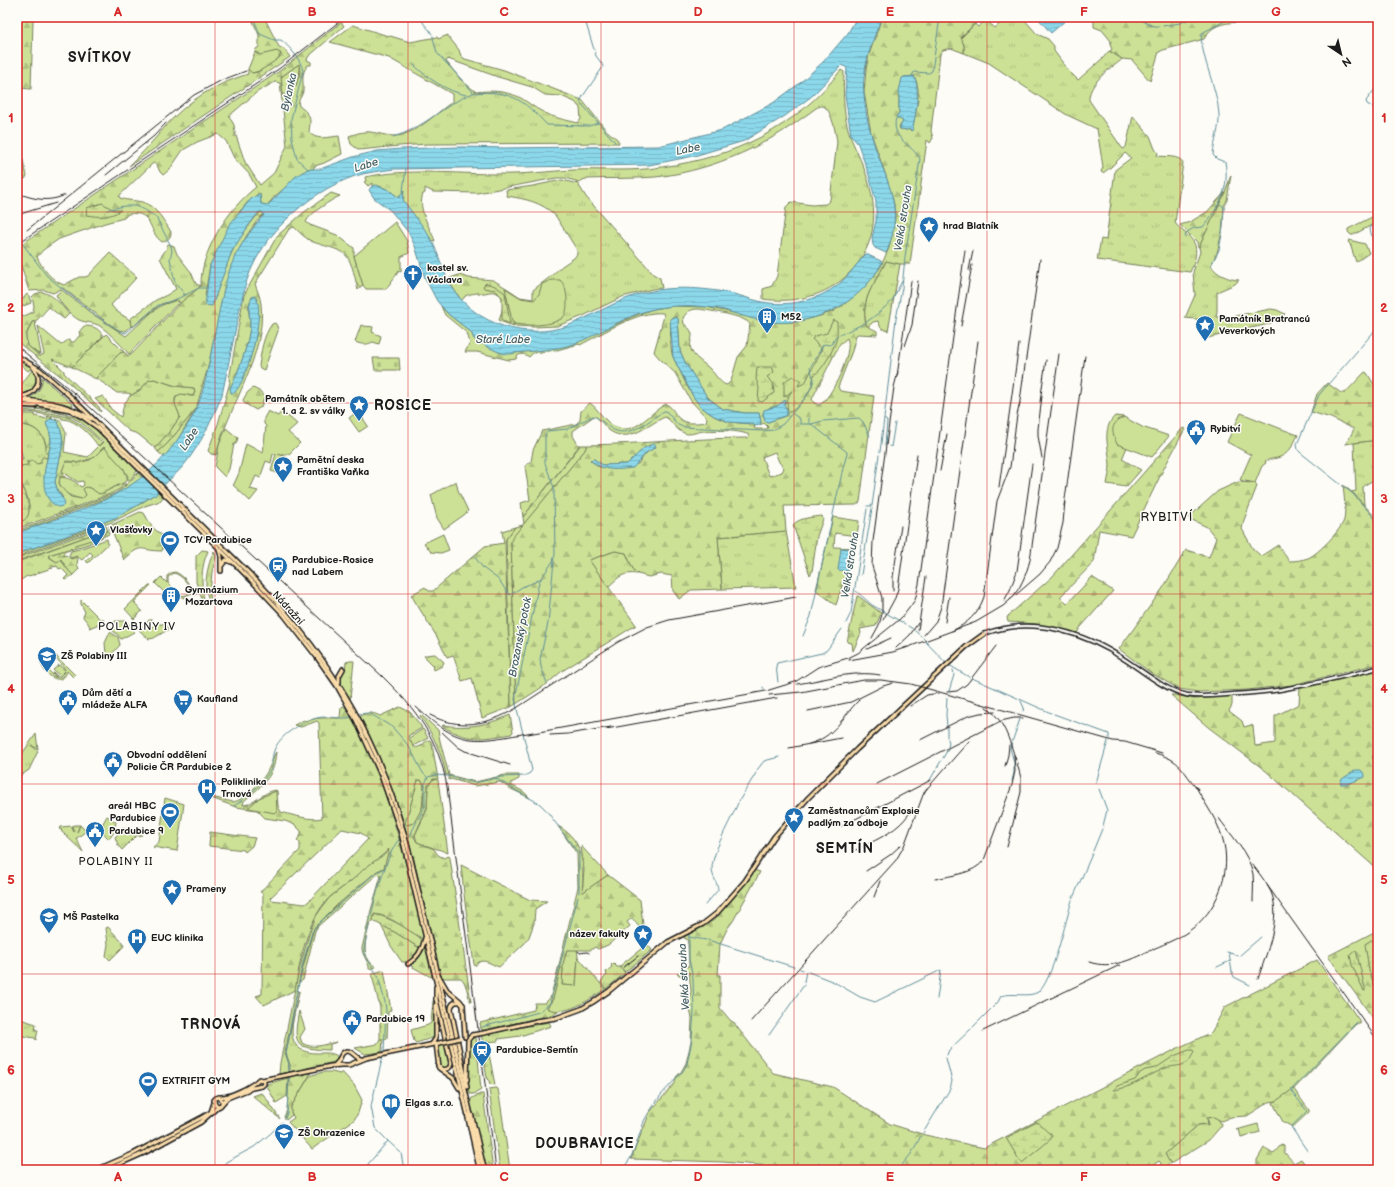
<svg xmlns="http://www.w3.org/2000/svg" width="1395" height="1187" viewBox="0 0 1395 1187" font-family="'Balsamiq Sans',sans-serif">
  <style>
    .grass { fill: url(#grass-tufts); stroke: #747e59; fill-rule: evenodd }
    .forest { fill: url(#forest-firs); stroke: #747e59; fill-rule: evenodd }
    .wetland { fill: url(#wetland-marsh); stroke: #747e59 }
    .cemetery { fill: url(#cemetery-stones); stroke: #747e59 }
    .green { fill: #cde196; stroke: #747e59; fill-rule: evenodd }
    .water { fill: url(#water-rules); stroke: #5f8d98 }
    .lines { fill: none; stroke-linecap: round; stroke-linejoin: round }
    .stream { stroke: #5f8d98; stroke-width: 1 }
    .secondary-casing { stroke: #1c1c1c; stroke-width: 5.5 }
    .primary-casing { stroke: #1c1c1c; stroke-width: 6 }
    .highway-casing { stroke: #1c1c1c; stroke-width: 7 }
    .secondary { stroke: #fdfcf7; stroke-width: 2.5 }
    .primary { stroke: #fbddab; stroke-width: 3 }
    .highway { stroke: #fbddab; stroke-width: 4 }
    .rail { stroke: #1c1c1c; stroke-width: 1 }
    .primary-bridge-casing { stroke: #1c1c1c; stroke-width: 6; stroke-linecap: butt }
    .primary-bridge { stroke: #fbddab; stroke-width: 3 }
    .grid { fill: none; stroke: #d62828; stroke-width: 1; stroke-opacity: 0.55 }
    .labels { text-anchor: middle; dominant-baseline: central; stroke-width: 3; stroke-linejoin: round; paint-order: stroke }
    .poi-label { font-size: 10px; font-weight: bold; fill: #1c1c1c; stroke: #fdfcf7; text-anchor: start }
    .street-label { font-size: 10px; fill: #1c1c1c; stroke: #fdfcf7 }
    .water-label { font-size: 11px; font-style: italic; fill: #435e64; stroke: #fdfcf7 }
    .neighbourhood-label { font-size: 11px; letter-spacing: 1px; fill: #1c1c1c; stroke: #fdfcf7 }
    .quarter-label { font-size: 12px; letter-spacing: 1px; fill: #1c1c1c; stroke: #fdfcf7 }
    .district-label { font-size: 14px; font-weight: bold; letter-spacing: 1px; fill: #1c1c1c; stroke: #fdfcf7 }
    .neatline { fill: none; stroke: #d62828; stroke-width: 1.5 }
    .grid-label { font-size: 13px; text-anchor: middle; font-weight: bold; fill: #d62828 }
  </style>
  <defs>
    <pattern id="grass-tufts" width="24" height="20" patternUnits="userSpaceOnUse"><rect width="24" height="20" fill="#cde196"/><path d="M3 7l-1-3M5 7V3M7 7l1-3M15 17l-1-3M17 17v-4M19 17l1-3" fill="none" stroke="#afc081"/></pattern>
    <pattern id="forest-firs" width="22" height="20" patternUnits="userSpaceOnUse"><rect width="22" height="20" fill="#cde196"/><path d="M5 1l3.5 6h-7zM16 11l3.5 6h-7z" fill="#afc081"/></pattern>
    <pattern id="wetland-marsh" width="20" height="14" patternUnits="userSpaceOnUse"><rect width="20" height="14" fill="#cde196"/><path d="M1 5h8M5 5V1M11 12h8M15 12V8" fill="none" stroke="#afc081"/></pattern>
    <pattern id="cemetery-stones" width="16" height="16" patternUnits="userSpaceOnUse"><rect width="16" height="16" fill="#cde196"/><path d="M2 7V4a2 2 0 0 1 4 0v3zM10 15v-3a2 2 0 0 1 4 0v3z" fill="#afc081"/></pattern>
    <pattern id="water-rules" width="6" height="5" patternUnits="userSpaceOnUse"><rect width="6" height="5" fill="#8cd8eb"/><path d="M0 2.5h6" fill="none" stroke="#78b9c9"/></pattern>
  </defs>
  <rect width="100%" height="100%" fill="#fdfcf7"/>
  <filter id="ink" filterUnits="userSpaceOnUse"><feTurbulence type="fractalNoise" baseFrequency=".025" numOctaves="2"/><feDisplacementMap in="SourceGraphic" scale="8" xChannelSelector="R" yChannelSelector="G"/><feConvolveMatrix kernelMatrix="1 2 1 2 8 2 1 2 1" color-interpolation-filters="sRGB"/></filter>
  <g filter="url(#ink)">
    <!-- grass -->
    <g class="grass">
      <path d="M1007,17H1022L1037,34L1048,39L1054,46V51L1068,70L1078,80L1103,58L1109,51L1122,59C1120,62 1117,63 1115,65C1105,71 1088,87 1089,100L1122,148L1124,149L1126,147L1133,116L1150,136L1155,149L1158,153L1157,156C1165,157 1180,155 1183,163L1175,223C1180,230 1188,234 1193,241C1199,250 1194,264 1190,272L1097,260L1101,239L1106,240L1115,170L1131,158L1125,153L1111,167L1103,173L1101,172L1103,167L1097,129L1067,115L989,63L964,53V46L961,38L975,24L978,27L986,20L995,28Z"/>
      <path d="M353,25L385,35L386,37L387,35L410,42L437,37L438,39L448,35V36L459,50L461,56L465,59L504,70L582,100L606,130L617,139L619,143L428,144L399,146L359,150L351,144L349,136C355,134 363,131 370,132C380,133 391,138 401,135C421,130 436,113 452,102V94L389,58L330,42ZM448,59L498,77L532,87L545,95L561,96L575,102L580,108L581,119L578,123C566,120 554,118 543,112C534,108 527,101 519,97C505,91 491,90 476,92L460,79L446,61Z"/>
      <path d="M277,51L281,54C276,64 262,71 252,73L248,69L255,52L257,54Z"/>
      <path d="M299,64L300,72L296,86L283,97L281,77Z"/>
      <path d="M841,70L844,72C843,92 843,110 848,129C852,144 860,157 865,171C880,212 877,250 843,279C820,298 791,303 763,299V289L772,286L777,276L786,207L791,202L812,205L826,204L830,200L837,142C836,134 832,113 826,108C823,105 820,106 816,108C801,119 785,131 768,140C734,159 694,173 655,177C632,179 608,178 585,179L579,182L565,178H556L477,193L433,192L425,188V193L423,194C417,209 430,227 435,241L431,240L403,200L404,197L403,191L399,198C392,192 382,184 372,186V183L368,186L364,182L366,181L365,177C409,168 454,174 498,174C523,175 549,171 574,170C603,169 633,172 662,167C734,157 795,129 841,70Z"/>
      <path d="M1231,175L1227,200L1224,206L1223,228L1217,253L1211,265C1215,274 1230,280 1239,280L1235,284L1217,292V311L1216,317H1229L1271,309L1277,310L1285,314L1269,324L1203,339L1201,326L1206,325L1205,320L1185,318L1195,295L1193,272L1200,252L1199,247L1225,192Z"/>
      <path d="M562,180L578,184L586,197L644,263L653,274L660,278L662,288L652,289L622,297L583,316L557,326L534,327L514,326L507,290L508,289L520,297L533,299V290L550,277L562,266L574,258L577,254V250L555,215C541,202 526,199 507,196L506,190L533,186Z"/>
      <path d="M1378,214V224L1370,226L1353,235H1351L1348,232V229Z"/>
      <path d="M1349,240L1365,244L1369,253L1356,262L1350,244L1348,242Z"/>
      <path d="M169,244L174,246L177,254L191,272L196,284L201,286L181,303L177,300L161,304L133,327L131,326L130,319L156,300L167,295L176,289L160,258L167,248V245Z"/>
      <path d="M886,261L900,264L888,331L881,328L878,321L873,322L868,327C866,324 866,323 865,319C862,295 877,281 886,261Z"/>
      <path d="M106,334L124,352L120,353L96,379L72,367Z"/>
      <path d="M17,358C22,361 29,364 33,368C45,381 32,395 17,395V394H18C21,383 25,380 32,370L31,369L28,371L19,363L17,365Z"/>
      <path d="M42,377L72,404L73,406L30,398C38,393 43,387 42,377Z"/>
      <path d="M154,379L176,386L194,388L195,392L193,396C189,396 185,394 180,395C169,396 179,411 180,417L171,430L155,448L138,434L129,431L95,399L103,396L111,409L121,417L124,404L130,396L140,390L149,380Z"/>
      <path d="M196,409L174,446L164,457L158,452L167,444Z"/>
      <path d="M21,410C62,414 72,413 102,443L98,446C91,435 75,419 62,419L61,417L29,412L22,413Z"/>
      <path d="M17,424C31,425 43,431 46,446C47,451 48,453 47,459L36,465L35,463L29,464L27,461L29,465L25,466H20L18,467L17,466V459H23L21,451L17,447Z"/>
      <path d="M1378,440V478L1368,483L1363,487L1364,505L1351,492L1356,491L1354,443Z"/>
      <path d="M579,445H587L585,450L524,524L523,517L579,447Z"/>
      <path d="M104,447C111,454 130,471 127,481L101,494H98L88,487L86,495L82,499C71,497 56,491 60,477C69,478 74,480 81,487L83,486L84,484L83,481L78,482L63,472L62,470L65,462H75L77,463L90,460Z"/>
      <path d="M138,473L143,478L118,494L17,533V531L116,493L124,487Z"/>
      <path d="M157,491L163,497L160,501L145,506L112,522L24,554L17,559V554C56,540 105,526 140,504C146,500 153,496 157,491Z"/>
      <path d="M523,525L511,542L516,704L511,707L506,539L515,527Z"/>
      <path d="M106,526L108,530C94,543 68,549 49,555V557L55,561L61,559C63,563 70,573 73,575L65,580L64,579L68,575L61,568L59,569L57,566L54,567L53,566H52V569V568L37,573L35,575L33,574L34,575H31L29,577L27,576L21,580L20,578L18,579L17,582V573H20L17,572L18,560L20,561L93,534H98Z"/>
      <path d="M786,531L796,587L722,589L718,537Z"/>
      <path d="M202,550L208,551C200,568 201,586 205,605H204L196,582V556Z"/>
      <path d="M214,551L216,557L212,572L210,593L211,599L214,600L211,602C201,591 208,563 214,551Z"/>
      <path d="M615,551L626,553L633,569L638,574C622,572 619,577 608,587L589,560Z"/>
      <path d="M149,585H151L134,602L142,611L134,619L125,609Z"/>
      <path d="M81,600L101,620L103,618L104,622L89,628L90,627L88,623L83,617L85,612L81,604Z"/>
      <path d="M149,620H152L147,626L150,629L158,621L161,625L163,623L169,629L154,638L149,639L139,630Z"/>
      <path d="M115,621H126L133,629L134,632L121,639L118,635L112,630Z"/>
      <path d="M110,632L118,637L120,645L109,657L106,654L105,643Z"/>
      <path d="M435,654L444,662L442,666L434,670L433,665L424,656L426,655Z"/>
      <path d="M350,661H354L350,699L340,682V675L345,669L346,662Z"/>
      <path d="M421,715L438,730L440,741L449,775H446C442,753 433,734 420,716Z"/>
      <path d="M36,734L38,749L31,745L38,751L29,770L17,778V761Z"/>
      <path d="M433,779L438,780L448,853C438,848 427,847 417,842L415,835L427,810L428,786Z"/>
      <path d="M418,780H421L424,785L422,809L414,823L407,825L405,823Z"/>
      <path d="M107,816L116,822L115,827L114,828L115,831L109,839C99,829 100,828 107,816Z"/>
      <path d="M74,825H80L77,832L80,825L86,831L77,838H76L83,852L61,831L62,830L59,829L61,827L71,826L74,832L72,826Z"/>
      <path d="M123,827L128,830L125,833L128,836L136,829L142,835L136,836L122,850L118,845L115,837L118,834L117,833Z"/>
      <path d="M581,846L608,875L582,893L584,870Z"/>
      <path d="M390,848L384,868L336,906L314,928L301,972L285,1053L289,1064L288,1070H290V1065L286,1053L299,991C296,1014 278,1052 316,1053C323,1053 332,1052 337,1056V1060L334,1062L279,1074L280,1063L298,974L309,934L316,916L329,898L351,881L364,868L385,854Z"/>
      <path d="M374,914C384,915 419,933 423,942L421,947L416,946L396,933L373,921Z"/>
      <path d="M108,927L122,942L124,946L110,960L106,956L108,944L106,928Z"/>
      <path d="M647,944L652,950L625,972L620,966Z"/>
      <path d="M577,949L578,957L576,986L562,985L563,968L561,967L567,950Z"/>
      <path d="M613,963L617,967H620L625,973L606,989L601,983L602,980L607,975L606,972L612,967L611,965Z"/>
      <path d="M433,1001L435,1002V1037L416,1043L414,1041L411,1030L428,1025L431,1023Z"/>
      <path d="M299,1011L305,1029L300,1037L302,1043C312,1050 326,1044 337,1042L330,1044V1050C296,1049 292,1045 299,1011Z"/>
      <path d="M17,1018L36,1024L35,1030H38L36,1040L35,1038L17,1035Z"/>
      <path d="M549,1022L551,1026L520,1036L498,1039V1041L483,1042L481,1035Z"/>
      <path d="M476,1037L481,1090L474,1094H470L468,1090L469,1042V1040Z"/>
      <path d="M380,1039H383L382,1052L365,1054L355,1048L377,1044Z"/>
      <path d="M445,1044L450,1063L449,1067L445,1069L440,1065L438,1049L440,1045Z"/>
      <path d="M489,1054L495,1085L490,1084L488,1078H487L483,1055Z"/>
      <path d="M288,1078L287,1096L276,1103L267,1086V1084Z"/>
      <path d="M1293,1088L1309,1110V1112L1293,1127L1283,1122L1273,1103Z"/>
      <path d="M261,1093L264,1095L280,1119L253,1096Z"/>
      <path d="M1214,1116L1218,1119L1222,1125L1209,1140L1172,1163H1170L1164,1155L1167,1152L1198,1125L1209,1124L1207,1118Z"/>
    </g>
    <!-- forest -->
    <g class="forest">
      <path d="M17,17H33V20L31,89L20,88L17,94Z"/>
      <path d="M251,17H264L279,47L284,49L290,57L129,166C140,156 149,145 159,134C184,103 210,86 248,74V69L252,73L258,72L266,67L279,58L281,54L277,51L260,55L255,52L256,49L259,47V35Z"/>
      <path d="M882,17H982L961,37L964,46V53L951,48L943,50L940,54L931,131L933,138L930,143L927,140L910,264H900L886,261C877,281 862,295 865,319C866,322 865,323 866,325C869,328 874,329 877,331V335L858,334L856,335L852,351L838,387L840,391L874,396L860,502L856,505L784,506L786,531L718,537L722,589L691,590L679,599L673,591L672,576L661,574L649,577L638,574L633,569L626,553L615,551L589,560L636,625L562,671L547,684L516,704L511,542L512,538L585,450L587,445C641,444 695,438 748,438L749,435C740,430 716,430 705,431C698,431 690,436 684,433C674,429 672,420 665,417C648,424 630,444 610,431C604,427 601,419 594,416L573,431V436L579,446L523,517L521,503L530,500L525,466L531,462L533,450L542,431L576,424L580,420L581,411L590,403C597,408 601,416 608,422C633,442 646,414 666,404C677,409 674,423 693,423C697,423 701,423 706,422L707,418L691,401L675,373L660,359L654,352L664,316L663,313C638,310 602,334 580,345L579,344L557,350L533,353L529,357C525,354 522,353 517,356L516,359L509,360L477,352H465L470,343L467,333L445,315L441,306L448,314L471,332L474,339L499,352L514,353L555,348L584,339L634,316L653,309L672,306L706,307L775,322H796L820,316L834,311L847,302L867,284L880,268L889,248L895,219L894,204L886,176L871,133L864,92L866,69L869,55ZM915,76L914,77C923,89 915,117 911,131L910,129L907,130L900,129L899,127L903,122L898,117L897,118L899,113V93L904,77ZM699,309C710,311 743,315 750,324L747,346L738,357L731,381L728,384L726,385C719,382 716,375 710,369C704,363 696,359 692,352C686,339 700,336 684,324L683,318C687,311 691,309 699,309ZM672,317H676L678,319L680,351L686,364L705,394L711,400L723,409L744,413H759L761,422L760,425L764,423L768,427L767,429H756L754,428L755,425L753,424C740,423 726,423 714,416C696,406 688,389 680,371C677,365 674,360 672,354C670,342 670,329 672,317ZM847,338C854,351 831,400 819,405L814,403L812,399L839,345ZM779,405L786,407L787,414L785,416L768,422L765,421L763,413L770,407L773,408ZM649,445L656,447L646,453L638,464L599,467L590,460L594,459L602,465L627,464ZM775,452L779,462L784,468L782,472L769,476L762,457Z"/>
      <path d="M1094,17H1156L1164,19L1178,17H1275C1253,29 1217,12 1204,39L1163,50L1159,52L1158,55L1150,81L1132,60L1122,59L1110,51L1112,49L1110,45L1111,41L1102,30L1094,27Z"/>
      <path d="M341,22L344,26L308,57L307,60L311,62V65H308C300,75 304,80 303,91C302,97 297,100 299,106C311,115 311,117 309,132C315,141 329,137 339,136L342,154L324,163L315,166L313,169H308L274,197L268,205L261,204L260,194H259L251,199L240,211L210,265L205,295L212,306C218,288 224,268 233,250C240,236 250,224 260,212H262L264,214L257,221L247,235L237,253L231,268L225,287L208,367L196,409L167,444L158,452L155,448L171,430L180,417C178,408 172,404 177,396L181,394L193,396L195,392L194,388L176,386L154,379L149,380L140,390L130,396L131,394L127,393H117L96,378L120,353L124,352L129,356L132,354L179,304L201,286C200,251 229,208 256,187L249,174L234,158L226,141L218,134L197,142L183,150L170,169L163,175L160,172L157,165L154,163L152,164L119,196L120,198C127,201 135,200 142,202C155,205 165,222 171,232C171,238 167,241 162,242C147,231 154,210 128,214L124,218L105,223L59,239L43,250L37,257C42,268 52,281 64,285L79,277H85L88,276L110,253L137,277L111,305L116,311L130,320L131,326L126,331L117,330L63,288L53,293L44,290L29,291L20,262H17V247L281,70ZM299,64L300,72L296,86L283,96L281,77ZM275,82L280,83L287,146L274,173L260,185L245,162L235,133L234,125L229,116L257,92Z"/>
      <path d="M17,147L20,149L27,176L25,179L17,176Z"/>
      <path d="M1225,192L1199,247H1198L1197,242L1180,225L1190,222L1207,212Z"/>
      <path d="M331,193L340,196C331,200 310,213 306,222L310,225L337,235L354,248V256L363,285L361,286L358,290C355,279 353,263 345,254C340,249 321,245 313,242C306,239 300,233 294,227L289,229L255,284C257,290 260,296 261,304C267,354 228,407 216,455L211,454L208,451L218,424L230,382L229,380L244,295L277,236L303,213ZM252,297L257,299C261,328 252,357 240,384L230,388C239,371 249,344 250,325C250,314 246,308 252,297Z"/>
      <path d="M459,275L469,278L493,280L508,289L507,291L514,326L502,322L499,320C502,311 508,295 494,292C490,291 487,293 484,293C477,293 472,293 465,296L464,298L461,300L447,279Z"/>
      <path d="M42,292C55,295 61,305 69,314L64,319L49,307L37,320L32,322L26,335L27,345L40,356L44,354L38,326L61,345L68,340L72,342H74L80,335L79,332L84,326C93,326 99,328 103,336L72,367L52,359L64,371V373L99,407L101,412L68,382L20,344L17,337V306L27,294L29,296L31,303L18,308L22,317L33,312L34,306L32,297L35,294Z"/>
      <path d="M275,323L277,326L278,331L264,370L260,368L259,366C261,352 263,336 272,324Z"/>
      <path d="M1365,372L1367,373L1378,391V440L1345,444L1349,439L1354,429L1331,418L1311,412L1317,394L1327,383L1341,393H1345Z"/>
      <path d="M253,388L261,392L264,398L261,407L256,410L244,403L243,400L247,393Z"/>
      <path d="M18,407C41,407 63,410 84,421C100,429 122,455 136,469L137,471L129,481L124,469L104,447L93,458L77,463L75,462L66,461L62,471L65,477H60L59,483C61,488 67,494 71,497L82,499L86,495L83,489L86,487L92,489L99,494C108,492 118,483 126,484L118,490L110,494L17,529V521C36,521 28,495 22,485C20,482 18,479 17,476C16,473 17,469 17,466L18,467C21,465 26,467 28,464L27,463V461L29,463L30,460H32L37,464L41,463V459L43,457L47,458L48,454L45,452C49,443 41,432 33,428C28,425 22,425 17,424V416L18,418L23,417L24,414H35V416L47,419L48,418L47,416L53,418L50,419V432L51,443L47,459L44,478L63,498L58,492L55,482L63,443L62,434L55,418L60,420L66,433L64,452L88,457L103,442C95,435 88,427 79,421C62,411 37,408 18,409Z"/>
      <path d="M1115,416L1124,417L1117,420V444L1127,447L1122,459L1141,470L1126,487L1107,484C1108,478 1110,471 1110,465C1109,448 1101,429 1115,416Z"/>
      <path d="M1183,428L1185,429L1164,468L1131,536L1099,530L1094,562L1060,597L1067,604L1092,577L1113,591L1080,628L1077,633L1036,624L1008,622L1007,618L1008,616L1052,577Z"/>
      <path d="M1238,482L1255,483L1257,486L1244,520L1242,529L1253,549L1261,556L1278,545L1289,561C1296,561 1302,560 1308,558C1318,554 1341,530 1344,520C1346,510 1344,495 1343,485L1354,494L1378,520V664L1292,685L1247,690L1198,692L1179,689L1151,673L1119,649L1163,588L1186,550L1209,557L1216,538L1207,527L1188,518L1218,491Z"/>
      <path d="M140,512L144,513L152,527L165,538L162,551C139,551 143,542 124,560L113,533L110,530L109,526Z"/>
      <path d="M833,517L859,521L857,536L835,533L834,547L854,548L836,605L816,590Z"/>
      <path d="M106,526L100,533L93,534L18,561L21,557L25,555Z"/>
      <path d="M515,527L506,539L505,543L511,707L482,718L472,678L462,681L453,655L447,657L437,637L411,595L425,587L429,591H433L485,546L504,543L502,531Z"/>
      <path d="M108,530L109,534L88,544L64,552L63,556L66,555L71,559L77,557L78,559L77,564L79,569L73,575C70,573 63,563 61,559L57,562L48,556L49,555L72,548L75,545L101,537Z"/>
      <path d="M857,596H858L881,613L876,626L860,629L861,633L853,651L852,643L847,642Z"/>
      <path d="M1378,670V750L1372,757L1378,765V870L1266,771L1208,727L1171,695H1176L1194,699L1232,696V705L1229,711L1242,721L1244,727L1251,725L1253,726L1255,746L1275,743V716L1299,704L1300,688Z"/>
      <path d="M343,706L345,707C353,719 359,732 365,745C394,806 408,873 424,938L423,941L420,937C406,930 390,915 374,914L373,921L370,923C366,939 359,956 376,967L369,969C370,963 362,956 362,948L371,910L381,876L378,874L374,877L318,926L315,931L303,980L299,982L314,928L336,906L377,871L384,868L389,849C382,857 374,861 365,868C361,872 357,876 352,880C345,886 337,891 330,897C307,919 300,961 295,990L264,1005L256,996L262,994L263,893L260,892L300,850V843L297,840L301,835V831L295,825L285,821L265,818L257,810L236,807L211,798V797L233,802C245,800 263,780 268,770C271,765 272,758 276,752C275,758 275,763 273,768C269,781 253,793 244,801L243,805C254,805 262,792 276,790L277,791L278,806L281,812C292,815 312,821 322,818L319,723L317,721L301,727L294,725L304,720L305,721C316,717 327,718 339,718L340,717L341,708ZM342,829L361,833L368,839L309,901L305,904L271,900L270,898Z"/>
      <path d="M400,707L410,712L421,726L422,728L408,736L414,747C422,749 423,741 430,740L432,744L438,779H433L428,785L427,807L414,837L417,842L434,849L438,855L444,858L449,856L450,858L471,1002C467,995 467,983 461,978H444L441,976C427,924 419,871 403,820C391,784 376,750 360,716C368,712 372,712 380,716ZM418,780H421L424,785L423,806L414,823L407,825L405,823Z"/>
      <path d="M510,715L513,732L511,734C482,739 468,742 442,726L443,725C467,729 488,725 510,715Z"/>
      <path d="M449,775L475,782L505,775H519V779L511,783V785L524,792L530,798L509,788L500,782L475,786L451,779L449,780Z"/>
      <path d="M558,826C585,841 584,865 582,893L608,875L640,900L644,933L632,918L627,922L630,926L608,945L598,949L595,947L591,950H567L553,999L547,1008L558,1011L551,1015L484,1030L481,1029L480,1023L534,1010L535,1003H545L550,998L556,977L578,887L577,854Z"/>
      <path d="M210,832L255,838L252,846L245,852L244,850L209,846Z"/>
      <path d="M461,865L530,900L547,901L535,909L534,923L529,937L524,944L499,967C490,964 482,956 475,966L474,964L465,903Z"/>
      <path d="M754,870L760,872L733,921L727,929L720,944L718,975H720V1008L730,1020L733,1022L773,1073L833,1087L890,1124L925,1135L984,1148L1180,1047L1206,1035L1208,1036L1211,1033L1225,1007L1317,960L1361,1023H1358L1355,1025L1294,1089H1293L1276,1101L1269,1102L1247,1116L1231,1117L1221,1121L1214,1117L1207,1118L1208,1125L1204,1124L1198,1125L1165,1154L1170,1163L1164,1170H1160L1161,1163L1159,1161L1146,1170H817L723,1162L631,1159L650,1112L675,1083L676,1077L681,1072L686,1063L691,1042L692,1018L689,1006L691,991L689,972L682,976L677,974L689,965L688,944L687,939L684,938L685,936L714,920Z"/>
      <path d="M381,925L396,933L416,946L420,948L412,958L407,962H402L391,946Z"/>
      <path d="M1378,930V1025L1328,956Z"/>
      <path d="M425,946L432,976L431,977L411,966Z"/>
      <path d="M384,970L391,1010L388,1012L387,1039H380V1008L372,975L374,973Z"/>
      <path d="M311,1073L291,1107V1112L292,1115L286,1120L284,1117L287,1110L289,1077Z"/>
      <path d="M480,1094H483L493,1170H486L470,1102L472,1098Z"/>
      <path d="M1281,1145L1284,1146V1152L1294,1163L1301,1159L1309,1170H1258L1255,1167L1257,1165V1160L1264,1148L1273,1154Z"/>
      <path d="M666,1164L679,1167L728,1170H662Z"/>
    </g>
    <!-- wetland -->
    <g class="wetland">
      <path d="M102,203L114,210H121C109,218 99,217 86,215L87,208Z"/>
      <path d="M486,283L495,286L505,293L510,323H507L502,320V297L495,290L484,288L483,286Z"/>
      <path d="M833,320L837,322C837,328 838,335 836,341C833,350 823,370 814,375C813,378 813,381 812,385C809,395 799,407 790,412H788C787,404 786,398 792,391L784,397V382C796,373 790,377 801,380L798,386L805,383L822,349L812,339L815,336L827,333Z"/>
      <path d="M757,367H772L774,372L767,377L773,383L774,393L762,402L758,401L759,388L756,379Z"/>
      <path d="M17,477C23,487 40,520 18,522Z"/>
      <path d="M822,516L823,519L817,536L812,572L810,575L793,525C798,518 813,517 822,516Z"/>
      <path d="M1371,940L1375,942L1377,947L1378,983L1374,985L1369,970L1365,944Z"/>
      <path d="M1356,950L1365,988V991H1364L1352,965L1350,955Z"/>
      <path d="M1189,1050H1193L1194,1052C1191,1057 1190,1062 1184,1064C1182,1066 1171,1066 1166,1068C1150,1074 1130,1089 1113,1090L1117,1086L1135,1080L1140,1073L1145,1070L1156,1068L1174,1056Z"/>
      <path d="M1037,1122L1051,1135V1139L1022,1163L1018,1158L1006,1138Z"/>
    </g>
    <!-- cemetery -->
    <path class="cemetery" d="M373,358H399L400,370H375Z"/>
    <!-- green -->
    <g class="green">
      <path d="M395,222L407,241L409,253L401,257V272L399,271L386,289H366L363,285L354,256Z"/>
      <path d="M551,280H560C566,286 566,291 567,300C567,306 567,316 561,319C550,326 527,326 515,324L512,321L505,288L521,298L534,300L539,294L542,284Z"/>
      <path d="M62,290L91,313L126,336L151,313L162,305L177,300L179,302L129,354C120,344 111,334 100,326C93,322 86,323 79,320C70,315 61,304 56,295Z"/>
      <path d="M32,322H35L41,354L37,353L27,345L26,336Z"/>
      <path d="M361,325C365,327 369,326 373,327L372,332L381,336L379,344L373,342C366,345 363,345 355,342Z"/>
      <path d="M268,411L278,416L282,411L297,424L288,432L300,443L289,454H278L286,457L281,474L271,471L276,454H273L271,463L266,461L260,478L256,476L250,489L258,491L250,501L233,485L234,484L239,473L246,444L263,453L266,426L264,424V418Z"/>
      <path d="M358,411L368,426L359,432L349,418Z"/>
      <path d="M1241,413L1279,428L1298,435C1293,445 1289,455 1277,458C1272,459 1268,459 1265,462L1266,463L1262,466L1255,483L1240,480L1251,455L1227,442Z"/>
      <path d="M1124,417L1142,427L1169,436L1152,457L1117,444C1111,431 1110,424 1124,417Z"/>
      <path d="M226,428L238,438L236,444H234L229,469L225,477L215,467L219,445Z"/>
      <path d="M456,481L458,490L468,511L464,515L444,529L437,518L431,495Z"/>
      <path d="M443,534L449,550L441,553L431,552L424,543Z"/>
      <path d="M107,539L108,544L88,563L86,561L93,555L90,552L82,560L77,556L71,558L69,555L71,551L79,549Z"/>
      <path d="M175,572C183,575 192,585 191,593L196,589L199,591L194,596L191,593L184,598L178,595L172,600L155,583L161,577L167,583V576L171,573ZM174,573C181,575 190,584 190,591L187,595L181,596L168,583V577Z"/>
      <path d="M49,649L75,675L73,677L67,671C61,696 25,657 49,653L48,651ZM47,655C54,655 63,664 65,670L59,665L53,670L60,676L65,671L62,677H56L57,676L54,673H53L56,677H55L43,665L42,659Z"/>
      <path d="M423,729L428,738L413,746L409,738Z"/>
      <path d="M276,791L277,812L275,813L248,808L259,798Z"/>
      <path d="M165,798L184,804L177,851L153,847L159,842Z"/>
      <path d="M578,957L605,989C591,999 564,1018 547,1008L553,999L561,967L563,968L562,985L576,986Z"/>
      <path d="M324,1072H332L340,1074L342,1072L354,1085L362,1100L358,1113L354,1120L312,1149L288,1122L294,1118L291,1112V1107L309,1077L312,1075Z"/>
      <path d="M496,1088L498,1089L501,1107L510,1170H500L489,1089Z"/>
      <path d="M1258,1124L1260,1132L1241,1137L1239,1129L1236,1130Z"/>
    </g>
    <!-- water -->
    <g class="water">
      <path d="M857,17H882C873,38 861,71 864,94C865,107 867,121 871,133C880,170 902,197 892,236C890,242 889,248 886,253L875,248L873,245L872,238L876,221V202L869,175L858,144L851,135L845,95L847,68L842,65L812,96L785,116L744,141L694,156L649,165L394,169C381,171 368,172 355,176C306,193 257,238 244,290L245,291H244L241,303L222,395C212,420 201,444 184,465C175,476 162,485 155,496L153,495L135,507L115,518L17,554V533C82,509 142,496 182,433C187,426 192,418 196,410C207,384 210,355 216,327C221,303 225,277 236,254C244,240 253,227 264,215L262,212H259L249,225L232,251L212,306L205,305L210,265L229,225L251,199L259,194H260L261,204L268,205L296,176L308,169H320L353,157L377,151L402,149L461,147L505,148L659,146L722,130L773,103L800,83L824,61L848,33Z"/>
      <path d="M1037,17H1065L1067,19L1051,33Z"/>
      <path d="M915,76L914,77C921,87 915,120 912,131L910,129L907,130L900,129V127L903,121L896,117L899,113V91L902,78L904,77Z"/>
      <path d="M376,185L389,190L399,198L404,190L403,200C412,213 423,225 431,239C440,256 443,274 453,289C477,325 526,340 567,326C590,317 612,303 636,295C665,286 694,287 724,292C737,294 749,299 762,302C790,307 817,301 839,284C850,275 856,264 866,254L881,261L882,263C860,306 808,329 762,321C749,318 736,314 724,310C701,305 677,304 654,309C625,315 601,334 574,344C555,350 533,351 514,353C504,358 483,344 474,339L471,332L448,314L437,301L425,278L415,246L408,232L391,211L374,198L369,190L372,186Z"/>
      <path d="M255,296C267,308 247,383 234,393H231L230,388C239,372 249,343 250,325C250,315 247,307 252,297Z"/>
      <path d="M673,317L678,318L680,351L686,364L708,398L723,409L744,413H759L761,422L760,425L755,426L753,424L729,422L714,416L701,407L694,398L673,357L670,319Z"/>
      <path d="M785,400L786,401L784,405L787,409V414L785,416L768,422L765,421L763,413L764,410L777,406Z"/>
      <path d="M50,419L55,420L58,422L62,434L63,444L55,482L58,492L65,502L63,506L58,507C40,499 43,475 47,459C48,453 51,447 51,441C51,434 48,429 46,423Z"/>
      <path d="M653,444H655L656,447L646,453L633,468C615,470 605,472 590,460L594,459L603,465L627,464L644,448Z"/>
      <path d="M841,548L851,549L848,571L838,570Z"/>
      <path d="M1356,770H1361L1365,775V777L1348,784H1341L1340,783L1342,779Z"/>
    </g>
    <g class="lines">
      <!-- stream -->
      <g class="stream">
        <path d="M253,17L260,34L274,40H281C290,47 301,60 303,71L291,119L292,138L297,159L308,169"/>
        <path d="M417,17L422,20C424,26 429,28 432,34"/>
        <path d="M584,17L596,56L602,64L603,67L583,96L580,102L615,142"/>
        <path d="M1139,17C1145,23 1151,27 1159,26"/>
        <path d="M1163,26L1180,23L1194,17"/>
        <path d="M433,36V37"/>
        <path d="M433,38L437,53L474,93C509,90 523,99 547,125L589,126L598,123"/>
        <path d="M413,64C427,78 446,91 466,95"/>
        <path d="M912,76L914,72L929,73L932,71L940,17"/>
        <path d="M1378,85L1366,101L1367,104L1378,110"/>
        <path d="M393,137C424,129 444,104 473,93"/>
        <path d="M403,191L406,169"/>
        <path d="M107,210L124,206H135L145,210L156,217L171,246L172,251L170,259L175,282L185,295"/>
        <path d="M1187,232L1194,228L1203,227C1219,207 1230,188 1225,162L1217,159L1213,155C1214,141 1220,128 1219,114C1217,87 1202,61 1201,35L1202,33L1232,17"/>
        <path d="M1185,237L1186,234"/>
        <path d="M22,243L47,276L95,315L122,332L126,333L128,331L157,306L179,298L199,288H207"/>
        <path d="M1375,249L1370,229L1372,226L1378,224"/>
        <path d="M1374,252L1375,265L1378,273"/>
        <path d="M1210,267L1219,250L1222,234L1224,207L1220,204"/>
        <path d="M793,414L800,419V424H811L823,421L859,418L863,422L870,436"/>
        <path d="M884,419L887,421L885,446"/>
        <path d="M809,424V418"/>
        <path d="M889,446L891,447L895,423"/>
        <path d="M880,452L896,319L902,288L905,257L920,159C913,145 890,139 896,118"/>
        <path d="M1340,484L1301,453L1298,450L1297,444L1319,395L1324,389L1378,327"/>
        <path d="M1343,486L1353,494L1378,522"/>
        <path d="M867,506H872L879,455"/>
        <path d="M474,556L483,568L499,580L505,589L510,595L522,587L535,582L541,578"/>
        <path d="M861,575L872,508"/>
        <path d="M856,591L872,605L905,624"/>
        <path d="M1371,594L1378,591"/>
        <path d="M846,623L851,613L867,509"/>
        <path d="M908,626L913,629"/>
        <path d="M915,631L921,636"/>
        <path d="M803,636L811,616L843,468L847,454V452L811,424"/>
        <path d="M923,638L925,640"/>
        <path d="M926,642L946,663"/>
        <path d="M949,665L969,677"/>
        <path d="M972,678L1051,713"/>
        <path d="M778,682L776,666L777,663L822,653L827,650L842,629"/>
        <path d="M547,683L541,667L540,659L548,623L554,561"/>
        <path d="M763,687L764,689"/>
        <path d="M949,691L954,675L953,670"/>
        <path d="M947,698L946,715L947,726"/>
        <path d="M1021,701L1024,708L1023,711"/>
        <path d="M357,714L369,713L392,727L408,745L423,773L427,777"/>
        <path d="M1054,714L1109,734V738"/>
        <path d="M947,728V737"/>
        <path d="M948,739L949,743L948,747"/>
        <path d="M943,758L948,749"/>
        <path d="M757,770L764,761L779,757"/>
        <path d="M495,778L540,804L546,810L579,854V893"/>
        <path d="M930,780L941,761"/>
        <path d="M1012,781L1014,773V762L1010,748L1020,719"/>
        <path d="M1096,783L1108,741"/>
        <path d="M1099,789L1107,810L1103,826"/>
        <path d="M739,801L756,773"/>
        <path d="M234,806C248,796 262,785 271,769C273,765 272,759 273,754C277,737 296,726 311,720C327,713 339,721 353,717"/>
        <path d="M406,836L410,835L425,806V784L428,777L436,775L448,776L475,783L501,777L524,776L530,773L532,770L517,709L515,699L539,582L553,561L555,555L554,488L545,463V437L546,433L548,431L567,429L593,416C602,419 606,426 614,430C631,438 651,419 664,411H666L678,425L683,427L763,431L773,430L783,424L805,398L812,386L814,379L810,368L823,345L824,344L830,345L833,343L835,337L865,323L876,315L892,301L902,281"/>
        <path d="M1093,851L1102,829"/>
        <path d="M1073,898L1092,854"/>
        <path d="M705,905L718,890C718,883 712,877 712,869C712,852 731,820 738,803"/>
        <path d="M690,928V929"/>
        <path d="M689,937L706,940"/>
        <path d="M708,940L794,967"/>
        <path d="M1227,952L1239,956L1261,937"/>
        <path d="M1229,953L1232,972L1234,977L1250,985"/>
        <path d="M1217,967L1230,961"/>
        <path d="M800,969L803,970"/>
        <path d="M804,982L806,971L834,982L860,997L875,1002L941,970L937,999"/>
        <path d="M541,1010L550,1003L578,897"/>
        <path d="M482,1027L539,1012"/>
        <path d="M973,1027L998,1002L1001,996C1012,992 1029,998 1038,992C1051,985 1067,917 1072,900"/>
        <path d="M769,1035L804,985"/>
        <path d="M947,1055L949,1050L971,1029"/>
        <path d="M289,1072V1064L286,1054L295,1002L303,963L312,932L320,922L374,874L385,868"/>
        <path d="M285,1118L287,1113L289,1076"/>
        <path d="M923,1133L950,1089L952,1081L946,1058"/>
        <path d="M388,1141L401,1153L404,1170"/>
        <path d="M1308,1152L1291,1127L1307,1111L1292,1092V1089L1357,1022"/>
        <path d="M221,1170L226,1162L254,1147L270,1134L282,1122"/>
        <path d="M367,1170L368,1164L388,1141L375,1128L371,1106L384,1051L386,1011L385,1002L378,976L364,954V950C366,932 387,844 401,838"/>
        <path d="M622,1170L630,1159L635,1148L644,1121L648,1114L661,1095L683,1071L687,1064L692,1040L694,1011L693,978L689,959V933"/>
        <path d="M898,1170L911,1154L921,1136"/>
      </g>
      <defs>
        <path id="secondary" d="M984,634C1032,615 1086,633 1127,661C1145,673 1165,690 1187,695C1203,698 1219,695 1235,694C1253,693 1272,692 1289,688C1319,683 1349,675 1378,668"/>
        <g id="primary">
          <path d="M17,356L39,369L72,398L258,582C336,663 384,750 411,859L471,1115"/>
          <path d="M17,396C35,398 45,380 33,367"/>
          <path d="M17,397C28,401 39,402 51,403C66,406 79,411 91,419"/>
          <path d="M17,400L70,410L84,418L98,428L252,581L284,615L316,656L337,686L356,720L381,775L401,833L468,1116"/>
          <path d="M17,405L35,406"/>
          <path d="M219,550L221,556V571"/>
          <path d="M222,565L226,560L231,562"/>
          <path d="M339,682V676L343,669"/>
          <path d="M408,964C418,958 423,948 425,938"/>
          <path d="M440,978L447,990L460,1001L463,1005L465,1037"/>
          <path d="M436,987V999"/>
          <path d="M436,999L451,1063L450,1067C446,1071 441,1070 438,1066"/>
          <path d="M463,1005L460,1002C455,1001 451,1004 451,1009L467,1087"/>
          <path d="M536,1021L556,1018L581,1009L593,1002L609,991L668,942L703,924L717,913L745,881L774,837L808,798L857,749L966,647L984,634"/>
          <path d="M484,1033L537,1021"/>
          <path d="M436,1043L439,1068L453,1078L459,1088"/>
          <path d="M432,1044L436,1038V1005"/>
          <path d="M335,1065C341,1061 339,1055 344,1052C351,1048 355,1058 361,1059"/>
          <path d="M262,1080L331,1066L341,1065H349L366,1058L444,1042"/>
          <path d="M467,1080L468,1040L472,1035"/>
          <path d="M219,1097C230,1098 252,1086 259,1079L264,1081V1084L262,1086L252,1088L227,1098L220,1106L215,1105L214,1100L216,1098L219,1097L222,1100V1103"/>
          <path d="M96,1170L133,1154L201,1118L211,1112L214,1103"/>
          <path d="M106,1170L144,1153L201,1122L219,1106"/>
        </g>
        <g id="highway">
          <path d="M471,1115L484,1170"/>
          <path d="M468,1116L480,1170"/>
        </g>
      </defs>
      <!-- secondary casing -->
      <use href="#secondary" class="secondary-casing"/>
      <!-- primary casing -->
      <use href="#primary" class="primary-casing"/>
      <!-- highway casing -->
      <use href="#highway" class="highway-casing"/>
      <!-- secondary -->
      <use href="#secondary" class="secondary"/>
      <!-- primary -->
      <use href="#primary" class="primary"/>
      <!-- highway -->
      <use href="#highway" class="highway"/>
      <!-- rail -->
      <g class="rail">
        <path d="M106,175L154,136L166,123"/>
        <path d="M17,193C34,199 48,203 65,195"/>
        <path d="M17,215L56,203"/>
        <path d="M27,230L194,95L222,80L246,71"/>
        <path d="M17,244L280,68L345,17"/>
        <path d="M969,270L973,251"/>
        <path d="M961,326L972,265"/>
        <path d="M17,346L80,398L382,676C416,709 439,739 447,787L496,1170"/>
        <path d="M905,346L912,325L918,281"/>
        <path d="M897,376L911,281"/>
        <path d="M1040,402L1046,360"/>
        <path d="M1019,408L1040,259"/>
        <path d="M1042,458L1038,436V429L1042,396"/>
        <path d="M940,471L947,434"/>
        <path d="M999,487L1019,344"/>
        <path d="M1064,506L1085,356"/>
        <path d="M893,591V577L901,526"/>
        <path d="M1010,600C1021,588 1026,575 1030,560L1059,354"/>
        <path d="M1004,601L1010,590L1017,571L1032,464"/>
        <path d="M883,620L895,598L898,589L917,454"/>
        <path d="M945,622L949,597"/>
        <path d="M918,630L926,577"/>
        <path d="M952,631C968,623 978,614 984,597L997,501L1010,467L1017,415L1020,403"/>
        <path d="M924,635L936,621L941,607L978,341"/>
        <path d="M872,638L879,625L882,614V598L872,566L873,541L894,387L898,372"/>
        <path d="M896,648L910,635L918,623"/>
        <path d="M867,649L891,638"/>
        <path d="M903,649L976,622L1003,606L1040,574L1050,562L1057,548L1063,523L1065,501"/>
        <path d="M849,660L893,652L907,647"/>
        <path d="M797,684C823,680 853,670 880,675"/>
        <path d="M947,692L957,691L967,684L996,646"/>
        <path d="M769,695L801,692L864,680H881L911,684L1113,741L1125,742L1162,753"/>
        <path d="M910,706L927,695L939,693"/>
        <path d="M416,707C461,749 476,742 533,732"/>
        <path d="M986,707C1004,719 1009,740 1016,760"/>
        <path d="M808,711L851,702L883,686L893,683"/>
        <path d="M430,715C458,730 488,725 515,709L618,642L647,627L669,620L796,597"/>
        <path d="M606,729L777,698"/>
        <path d="M442,732L458,747L465,751L510,765"/>
        <path d="M528,734L766,691L795,682L818,667L848,658L858,653L900,619L907,611L915,600L919,584L965,250"/>
        <path d="M550,735L568,734L611,727"/>
        <path d="M920,740L968,716L980,713L995,712"/>
        <path d="M809,744C835,737 842,717 859,700"/>
        <path d="M789,748L841,738"/>
        <path d="M1155,753C1183,761 1181,770 1198,789"/>
        <path d="M1005,766L1008,755L1009,745"/>
        <path d="M877,784L1001,721L1014,718H1023"/>
        <path d="M924,792L969,741"/>
        <path d="M1218,817C1230,834 1249,853 1253,874C1254,883 1253,893 1253,902"/>
        <path d="M842,826L931,780"/>
        <path d="M1007,847L1021,792V778L1017,763"/>
        <path d="M856,850C877,839 900,831 912,809"/>
        <path d="M1252,864C1259,873 1266,882 1271,892C1282,918 1266,954 1258,979"/>
        <path d="M866,871L890,855L901,845"/>
        <path d="M936,879C952,875 974,874 984,860L1012,785L1015,771L1014,755"/>
        <path d="M1267,885L1378,1041"/>
        <path d="M874,897L880,881"/>
        <path d="M578,951L580,953L587,952L589,953"/>
        <path d="M1089,962C1112,970 1133,959 1153,949C1167,943 1182,937 1193,928C1221,906 1234,864 1220,831C1214,815 1203,801 1195,785"/>
        <path d="M624,967L638,956"/>
        <path d="M751,1021L896,860L904,846L923,795L927,788"/>
        <path d="M983,1031L1120,965"/>
      </g>
      <defs>
        <g id="primary-bridge">
          <path d="M472,1035L484,1033"/>
          <path d="M444,1042L460,1038"/>
        </g>
      </defs>
      <!-- primary-bridge casing -->
      <use href="#primary-bridge" class="primary-bridge-casing"/>
      <!-- primary-bridge -->
      <use href="#primary-bridge" class="primary-bridge"/>
    </g>
  </g>
  <!-- grid -->
  <path class="grid" d="M215,17V1170M408,17V1170M601,17V1170M794,17V1170M987,17V1170M1180,17V1170M17,212H1378M17,403H1378M17,594H1378M17,784H1378M17,974H1378"/>
  <!-- icons -->
  <defs>
    <symbol id="sight-pin" viewBox="-11 -11 22 30"><path d="M0 17L-7.5 6A9.5 9.5 0 1 1 7.5 6Z" fill="#1f6fb2" stroke="#fdfcf7"/><path d="M0-6L1.8-2.2L6-1.7L2.9 1.2L3.7 5.4L0 3.3L-3.7 5.4L-2.9 1.2L-6-1.7L-1.8-2.2Z" fill="#fff"/></symbol>
    <symbol id="church-pin" viewBox="-11 -11 22 30"><path d="M0 17L-7.5 6A9.5 9.5 0 1 1 7.5 6Z" fill="#1f6fb2" stroke="#fdfcf7"/><path d="M-1.2-6h2.4v3.5h3.3v2.4h-3.3V6h-2.4V-.1h-3.3v-2.4h3.3Z" fill="#fff"/></symbol>
    <symbol id="building-pin" viewBox="-11 -11 22 30"><path d="M0 17L-7.5 6A9.5 9.5 0 1 1 7.5 6Z" fill="#1f6fb2" stroke="#fdfcf7"/><path d="M-4-6H4V6H1V3H-1V6H-4ZM-2.5-4.3h1.7v1.8h-1.7ZM.8-4.3h1.7v1.8H.8ZM-2.5-1h1.7V.8h-1.7ZM.8-1h1.7V.8H.8Z" fill="#fff"/></symbol>
    <symbol id="civic-pin" viewBox="-11 -11 22 30"><path d="M0 17L-7.5 6A9.5 9.5 0 1 1 7.5 6Z" fill="#1f6fb2" stroke="#fdfcf7"/><path d="M-.6-6.5H3V-4.5H.6V-3L4-1V1h2V6H-6V1h2V-1L-.6-3ZM-1.2 2.5V6h2.4V2.5Z" fill="#fff"/></symbol>
    <symbol id="stadium-pin" viewBox="-11 -11 22 30"><path d="M0 17L-7.5 6A9.5 9.5 0 1 1 7.5 6Z" fill="#1f6fb2" stroke="#fdfcf7"/><path d="M0-5a6.5 5 0 1 0 0 10a6.5 5 0 1 0 0-10ZM-3.5-1.8h7v3.6h-7Z" fill="#fff"/></symbol>
    <symbol id="station-pin" viewBox="-11 -11 22 30"><path d="M0 17L-7.5 6A9.5 9.5 0 1 1 7.5 6Z" fill="#1f6fb2" stroke="#fdfcf7"/><path d="M-3-6H3Q5-6 5-4V2Q5 4 3 4L4.5 6H3L1.5 4h-3L-3 6H-4.5L-3 4Q-5 4-5 2V-4Q-5-6-3-6ZM-3.5-4v3h7v-3ZM-3.5 1v1.5H-2V1ZM2 1v1.5H3.5V1Z" fill="#fff"/></symbol>
    <symbol id="school-pin" viewBox="-11 -11 22 30"><path d="M0 17L-7.5 6A9.5 9.5 0 1 1 7.5 6Z" fill="#1f6fb2" stroke="#fdfcf7"/><path d="M0-5L7-2L0 1L-7-2ZM-4 1L0 2.5L4 1V4Q0 6-4 4Z" fill="#fff"/></symbol>
    <symbol id="supermarket-pin" viewBox="-11 -11 22 30"><path d="M0 17L-7.5 6A9.5 9.5 0 1 1 7.5 6Z" fill="#1f6fb2" stroke="#fdfcf7"/><path d="M-6-5.5h2.5l.6 2H6L4.5 2H-2.5L-4.4-4H-6ZM-1.5 3.2a1.3 1.3 0 1 0 .1 0ZM3 3.2a1.3 1.3 0 1 0 .1 0Z" fill="#fff"/></symbol>
    <symbol id="hospital-pin" viewBox="-11 -11 22 30"><path d="M0 17L-7.5 6A9.5 9.5 0 1 1 7.5 6Z" fill="#1f6fb2" stroke="#fdfcf7"/><path d="M-5-5h3v3.5h4V-5h3V5h-3V1.5h-4V5h-3Z" fill="#fff"/></symbol>
    <symbol id="library-pin" viewBox="-11 -11 22 30"><path d="M0 17L-7.5 6A9.5 9.5 0 1 1 7.5 6Z" fill="#1f6fb2" stroke="#fdfcf7"/><path d="M-6-4Q-3-5.5-.7-3.5V5Q-3 3-6 4ZM6-4Q3-5.5 .7-3.5V5Q3 3 6 4Z" fill="#fff"/></symbol>
  </defs>
  <g fill-rule="evenodd">
    <use href="#sight-pin" x="918" y="215" width="22" height="30"/>
    <use href="#church-pin" x="402" y="263" width="22" height="30"/>
    <use href="#building-pin" x="756" y="306" width="22" height="30"/>
    <use href="#sight-pin" x="1194" y="314" width="22" height="30"/>
    <use href="#sight-pin" x="348" y="394" width="22" height="30"/>
    <use href="#civic-pin" x="1185" y="418" width="22" height="30"/>
    <use href="#sight-pin" x="272" y="455" width="22" height="30"/>
    <use href="#sight-pin" x="85" y="519" width="22" height="30"/>
    <use href="#stadium-pin" x="159" y="529" width="22" height="30"/>
    <use href="#station-pin" x="267" y="555" width="22" height="30"/>
    <use href="#building-pin" x="160" y="585" width="22" height="30"/>
    <use href="#school-pin" x="36" y="645" width="22" height="30"/>
    <use href="#civic-pin" x="57" y="688" width="22" height="30"/>
    <use href="#supermarket-pin" x="172" y="688" width="22" height="30"/>
    <use href="#civic-pin" x="102" y="750" width="22" height="30"/>
    <use href="#hospital-pin" x="196" y="777" width="22" height="30"/>
    <use href="#stadium-pin" x="159" y="801" width="22" height="30"/>
    <use href="#sight-pin" x="783" y="806" width="22" height="30"/>
    <use href="#civic-pin" x="84" y="820" width="22" height="30"/>
    <use href="#sight-pin" x="161" y="878" width="22" height="30"/>
    <use href="#school-pin" x="38" y="906" width="22" height="30"/>
    <use href="#sight-pin" x="632" y="923" width="22" height="30"/>
    <use href="#hospital-pin" x="126" y="927" width="22" height="30"/>
    <use href="#civic-pin" x="341" y="1008" width="22" height="30"/>
    <use href="#station-pin" x="471" y="1039" width="22" height="30"/>
    <use href="#stadium-pin" x="137" y="1070" width="22" height="30"/>
    <use href="#library-pin" x="380" y="1092" width="22" height="30"/>
    <use href="#school-pin" x="273" y="1122" width="22" height="30"/>
  </g>
  <g class="labels">
    <!-- poi labels -->
    <g class="poi-label">
      <text x="943" y="226">hrad Blatník</text>
      <text x="427" y="268">kostel sv.<tspan x="427" dy="12">Václava</tspan></text>
      <text x="781" y="317">M52</text>
      <text x="1219" y="319">Památník Bratrancú<tspan x="1219" dy="12">Veverkových</tspan></text>
      <text x="345" y="399" text-anchor="end">Památník obětem<tspan x="345" dy="12">1. a 2. sv války</tspan></text>
      <text x="1210" y="429">Rybitví</text>
      <text x="297" y="460">Pamětní deska<tspan x="297" dy="12">Františka Vaňka</tspan></text>
      <text x="110" y="530">Vlašťovky</text>
      <text x="184" y="540">TCV Pardubice</text>
      <text x="292" y="560">Pardubice-Rosice<tspan x="292" dy="12">nad Labem</tspan></text>
      <text x="185" y="590">Gymnázium<tspan x="185" dy="12">Mozartova</tspan></text>
      <text x="61" y="656">ZŠ Polabiny III</text>
      <text x="82" y="693">Dům dětí a<tspan x="82" dy="12">mládeže ALFA</tspan></text>
      <text x="197" y="699">Kaufland</text>
      <text x="127" y="755">Obvodní oddělení<tspan x="127" dy="12">Policie ČR Pardubice 2</tspan></text>
      <text x="221" y="782">Poliklinika<tspan x="221" dy="12">Trnová</tspan></text>
      <text x="156" y="806" text-anchor="end">areál HBC<tspan x="156" dy="12">Pardubice</tspan></text>
      <text x="808" y="811">Zaměstnancům Explosie<tspan x="808" dy="12">padlým za odboje</tspan></text>
      <text x="109" y="831">Pardubice 9</text>
      <text x="186" y="889">Prameny</text>
      <text x="63" y="917">MŠ Pastelka</text>
      <text x="629" y="934" text-anchor="end">název fakulty</text>
      <text x="151" y="938">EUC klinika</text>
      <text x="366" y="1019">Pardubice 19</text>
      <text x="496" y="1050">Pardubice-Semtín</text>
      <text x="162" y="1081">EXTRIFIT GYM</text>
      <text x="405" y="1103">Elgas s.r.o.</text>
      <text x="298" y="1133">ZŠ Ohrazenice</text>
    </g>
    <!-- street labels -->
    <g class="street-label">
      <text transform="translate(288 608) rotate(48)">Nádražní</text>
    </g>
    <!-- water labels -->
    <g class="water-label">
      <text transform="translate(289 92) rotate(-77)">Bylanka</text>
      <text transform="translate(688 149) rotate(-12)">Labe</text>
      <text transform="translate(366 165) rotate(-17)">Labe</text>
      <text transform="translate(903 218) rotate(-81)">Velká strouha</text>
      <text x="503" y="339">Staré Labe</text>
      <text transform="translate(189 439) rotate(-56)">Labe</text>
      <text transform="translate(850 565) rotate(-81)">Velká strouha</text>
      <text transform="translate(520 637) rotate(-79)">Brozanský potok</text>
      <text transform="translate(684 977) rotate(-93)">Velká strouha</text>
    </g>
    <!-- neighbourhood labels -->
    <g class="neighbourhood-label">
      <text x="137" y="626">POLABINY IV</text>
      <text x="116" y="861">POLABINY II</text>
    </g>
    <!-- quarter labels -->
    <g class="quarter-label">
      <text x="1167" y="517">RYBITVÍ</text>
    </g>
    <!-- district labels -->
    <g class="district-label">
      <text x="100" y="57">SVÍTKOV</text>
      <text x="403" y="405">ROSICE</text>
      <text x="845" y="848">SEMTÍN</text>
      <text x="211" y="1024">TRNOVÁ</text>
      <text x="585" y="1143">DOUBRAVICE</text>
    </g>
  </g>
  <!-- margin -->
  <rect width="1395" height="1187" fill="none" stroke="#fdfcf7" stroke-width="44"/>
  <!-- north arrow -->
  <g transform="translate(1341 54) rotate(145)" stroke="#fdfcf7" stroke-width="3" paint-order="stroke">
  <path d="M0-3L7 15L0 10L-7 15Z" fill="#1c1c1c"/>
  <text y="-6" font-size="11" font-weight="bold" text-anchor="middle" fill="#1c1c1c">N</text>
  </g>
  <rect x="22" y="22" width="1351" height="1143" class="neatline"/>
  <g class="grid-label">
    <text x="118" y="16">A</text>
    <text x="312" y="16">B</text>
    <text x="504" y="16">C</text>
    <text x="698" y="16">D</text>
    <text x="890" y="16">E</text>
    <text x="1084" y="16">F</text>
    <text x="1276" y="16">G</text>
    <text x="11" y="122">1</text>
    <text x="1384" y="122">1</text>
    <text x="11" y="312">2</text>
    <text x="1384" y="312">2</text>
    <text x="11" y="503">3</text>
    <text x="1384" y="503">3</text>
    <text x="11" y="693">4</text>
    <text x="1384" y="693">4</text>
    <text x="11" y="884">5</text>
    <text x="1384" y="884">5</text>
    <text x="11" y="1074">6</text>
    <text x="1384" y="1074">6</text>
    <text x="118" y="1181">A</text>
    <text x="312" y="1181">B</text>
    <text x="504" y="1181">C</text>
    <text x="698" y="1181">D</text>
    <text x="890" y="1181">E</text>
    <text x="1084" y="1181">F</text>
    <text x="1276" y="1181">G</text>
  </g>
</svg>
